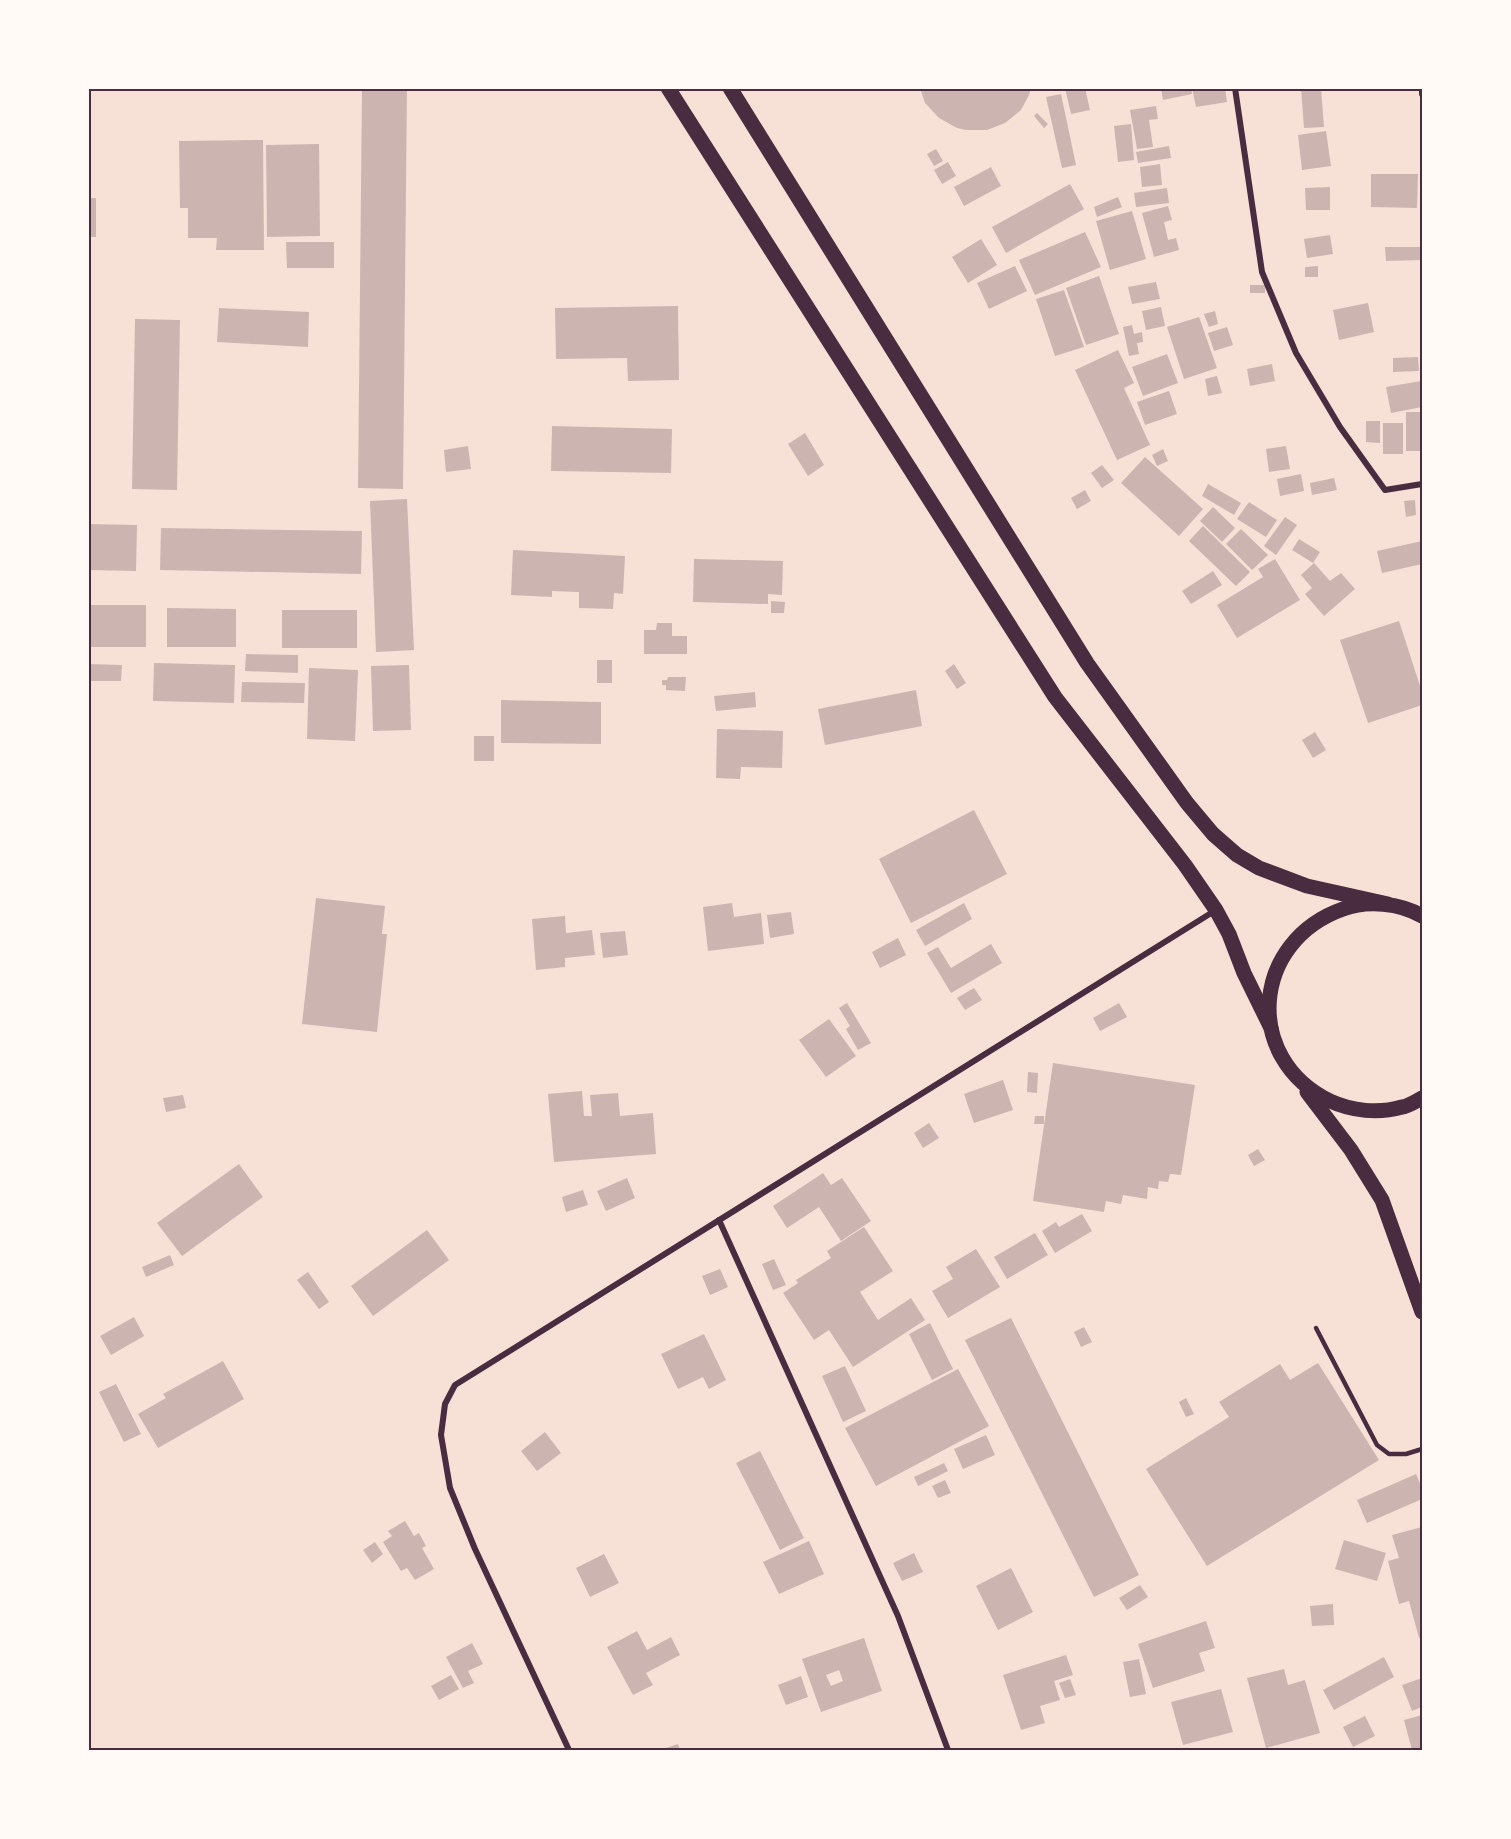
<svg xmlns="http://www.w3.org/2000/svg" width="1511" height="1839" viewBox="0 0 1511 1839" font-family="'Alegreya Sans',sans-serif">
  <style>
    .building { fill: #ccb4b1; fill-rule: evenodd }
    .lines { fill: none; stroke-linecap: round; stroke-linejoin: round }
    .service { stroke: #4a2c40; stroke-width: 4.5 }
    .minor { stroke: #4a2c40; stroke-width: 6 }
    .primary { stroke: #4a2c40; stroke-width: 15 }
    .neatline { fill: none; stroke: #4a2c40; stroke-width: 2 }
  </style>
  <rect width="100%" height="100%" fill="#f7e1d7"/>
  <!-- building -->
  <g class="building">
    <path d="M362,88H407L403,489L358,488Z"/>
    <path d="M920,88H1031L1029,95L1021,110L1005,123L987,130H966L957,128L939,118L925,103Z"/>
    <path d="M1065,88H1085L1090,110L1071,114Z"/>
    <path d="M1161,88H1191L1192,94L1163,100Z"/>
    <path d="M1192,88H1225L1227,102L1196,107Z"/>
    <path d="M1301,88H1321L1324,127L1304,128Z"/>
    <path d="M1061,94L1076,165L1062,168L1046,97Z"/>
    <path d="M1156,106L1158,119L1149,120L1153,147L1137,149L1130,110Z"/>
    <path d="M1037,113L1048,124L1044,128L1034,116Z"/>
    <path d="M1131,124L1134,160L1118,162L1114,126Z"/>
    <path d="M1326,131L1331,166L1302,170L1298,135Z"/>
    <path d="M263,140L264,250H216L217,238H188V208H180L179,141Z"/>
    <path d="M319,144L320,236L267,237L266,145Z"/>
    <path d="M1169,146L1171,158L1138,163L1136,152Z"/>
    <path d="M936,149L943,161L934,166L927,154Z"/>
    <path d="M948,162L956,176L942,184L934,170Z"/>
    <path d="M1160,164L1162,185L1142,187L1140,167Z"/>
    <path d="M991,167L1001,186L964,206L954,187Z"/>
    <path d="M1371,174H1418L1417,208L1371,207Z"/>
    <path d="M1070,184L1084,209L1006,253L992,227Z"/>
    <path d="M1330,187V210H1306L1305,188Z"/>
    <path d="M1167,188L1169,203L1136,207L1134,193Z"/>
    <path d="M1118,197L1122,207L1097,217L1094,207Z"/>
    <rect x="88" y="198" width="8" height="39"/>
    <path d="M1168,206L1172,220L1164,222L1168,240L1176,238L1179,250L1154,257L1142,213Z"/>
    <path d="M1132,211L1146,259L1110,270L1096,221Z"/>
    <path d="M1085,232L1101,267L1035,295L1019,260Z"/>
    <path d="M1330,235L1333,254L1307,258L1304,239Z"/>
    <path d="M981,239L997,265L968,283L952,257Z"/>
    <path d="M286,242H334V268H287Z"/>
    <path d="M1385,247H1422V260L1386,261Z"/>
    <path d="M1015,266L1027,291L989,309L977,283Z"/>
    <path d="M1318,266V277H1305V267Z"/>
    <path d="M1099,276L1119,334L1086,345L1066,288Z"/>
    <path d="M1156,282L1160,299L1132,304L1128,287Z"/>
    <rect x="1250" y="285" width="15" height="8"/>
    <path d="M1064,290L1084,347L1055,356L1036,299Z"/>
    <path d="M1368,303L1374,332L1339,340L1333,310Z"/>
    <path d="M678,306L679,380L628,381L627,358L556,359L555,308Z"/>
    <path d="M1161,307L1165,326L1146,330L1142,311Z"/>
    <path d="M219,308L309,312L308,347L217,342Z"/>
    <path d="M1215,311L1218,324L1209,327L1204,314Z"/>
    <path d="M1199,317L1217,368L1184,379L1167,327Z"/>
    <path d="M135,319L180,320L177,490L132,489Z"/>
    <path d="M1132,325L1134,334L1142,332L1143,342L1137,343L1139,354L1129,356L1123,327Z"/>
    <path d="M1227,327L1233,345L1214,351L1208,333Z"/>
    <path d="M1118,350L1134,383L1124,388L1150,445L1117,460L1075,370Z"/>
    <path d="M1167,354L1178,383L1143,396L1132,367Z"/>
    <path d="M1418,357L1419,371L1393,372V358Z"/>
    <path d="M1272,364L1275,381L1250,386L1247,369Z"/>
    <path d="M1217,376L1222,393L1208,396L1205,379Z"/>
    <path d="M1421,381L1422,407L1391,413L1386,387Z"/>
    <path d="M1169,391L1177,414L1145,425L1137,402Z"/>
    <rect x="1406" y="412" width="16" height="39"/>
    <path d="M1366,421H1380V443L1366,442Z"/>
    <rect x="1383" y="423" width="20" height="31"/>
    <path d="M552,426L672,429L671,473L551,471Z"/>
    <path d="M805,433L824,465L808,476L788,444Z"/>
    <path d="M468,446L471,469L446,472L444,450Z"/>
    <path d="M1286,446L1290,469L1269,472L1266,449Z"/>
    <path d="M1163,449L1168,461L1157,466L1152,455Z"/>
    <path d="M1145,457L1203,509L1179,536L1121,483Z"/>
    <path d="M1102,465L1114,480L1102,488L1091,473Z"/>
    <path d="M1301,474L1304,491L1280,496L1277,479Z"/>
    <path d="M1334,478L1337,490L1312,495L1310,483Z"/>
    <path d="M1208,484L1241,503L1234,515L1202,496Z"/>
    <path d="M1085,490L1091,501L1077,509L1071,498Z"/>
    <path d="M407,499L414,650L376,652L370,501Z"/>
    <path d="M1415,500L1416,515L1406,517L1404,501Z"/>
    <path d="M1249,502L1277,520L1266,537L1237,519Z"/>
    <path d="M1213,507L1235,528L1222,542L1200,521Z"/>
    <path d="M1285,517L1297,525L1276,555L1264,546Z"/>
    <path d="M88,524L137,525L136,571L88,570Z"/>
    <path d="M1203,526L1250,572L1236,586L1189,541Z"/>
    <path d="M161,528L362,531L361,574L160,570Z"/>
    <path d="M1241,529L1268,555L1252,570L1226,544Z"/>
    <path d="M1299,539L1320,552L1313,563L1292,550Z"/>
    <path d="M1422,541V564L1382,573L1377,551Z"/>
    <path d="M513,550L625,556L623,594L614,593L613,609L579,608V592L552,591V597L511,595Z"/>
    <path d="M694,559L783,561L782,595L768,594V604L693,602Z"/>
    <path d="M1275,559L1300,600L1237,638L1217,605L1263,577L1258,569Z"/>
    <path d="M1314,563L1330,581L1341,573L1355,589L1324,616L1305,594L1312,588L1301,575Z"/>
    <path d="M1213,571L1222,585L1191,604L1182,591Z"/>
    <path d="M771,601L785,602L784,613H771Z"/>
    <rect x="88" y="605" width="58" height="42"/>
    <path d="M167,608L236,609V647H167Z"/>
    <rect x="282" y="610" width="75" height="38"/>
    <path d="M1399,621L1422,692V705L1368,723L1340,640Z"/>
    <path d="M657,623H672V636H687V654H644V630H656Z"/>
    <path d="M246,654L298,655V673L245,671Z"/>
    <rect x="597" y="660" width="15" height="23"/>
    <path d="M154,663L235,665L234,703L153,701Z"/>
    <path d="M88,664L122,665L121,681H88Z"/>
    <path d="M954,664L966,683L957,689L945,671Z"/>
    <path d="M409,665L411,730L373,731L371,666Z"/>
    <path d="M309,668L358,670L355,741L307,739Z"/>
    <path d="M668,677H686L685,691L666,690V685H662V680H667Z"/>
    <path d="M242,682L305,683L304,703L241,702Z"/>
    <path d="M916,690L922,726L825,745L818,709Z"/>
    <path d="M755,692L756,707L716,711L714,696Z"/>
    <path d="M501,700L601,702V744L501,743Z"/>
    <path d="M717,729L783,731L782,768L741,767L740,779L716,778Z"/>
    <path d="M1315,732L1326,750L1313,758L1302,740Z"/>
    <rect x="474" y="736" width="20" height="25"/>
    <path d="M974,810L1007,874L911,923L879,859Z"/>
    <path d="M316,898L385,906L382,934H387L377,1032L302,1024Z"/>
    <path d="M732,903L734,917L761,913L764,944L708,951L703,907Z"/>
    <path d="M964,903L972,919L925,946L916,930Z"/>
    <path d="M791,912L794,934L770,938L767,915Z"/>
    <path d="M565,916L566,933L592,930L595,955L565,958V967L536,970L532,919Z"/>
    <path d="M625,931L628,955L603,958L600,933Z"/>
    <path d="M898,938L906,955L880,968L872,952Z"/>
    <path d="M991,944L1002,963L951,993L927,953L938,947L951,968Z"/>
    <path d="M974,988L982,1000L965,1010L957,998Z"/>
    <path d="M847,1003L871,1043L858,1050L846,1029L850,1026L839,1008Z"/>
    <path d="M1119,1003L1127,1017L1100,1031L1093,1018Z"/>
    <path d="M829,1019L856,1056L826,1077L799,1040Z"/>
    <path d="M1053,1063L1195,1085L1181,1175L1170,1174L1168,1182L1159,1181L1158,1189L1148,1187L1147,1199L1123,1195L1121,1204L1106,1201L1104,1212L1033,1201Z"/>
    <path d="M1028,1072L1038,1073L1037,1093L1027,1092Z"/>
    <path d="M1003,1080L1013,1110L974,1123L964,1094Z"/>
    <path d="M582,1091L584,1116H592L590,1095L618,1093L620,1116L653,1113L656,1154L554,1162L548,1094Z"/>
    <path d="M183,1095L186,1108L166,1112L163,1098Z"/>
    <path d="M1035,1116H1044V1124H1034Z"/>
    <path d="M929,1123L939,1138L923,1148L914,1133Z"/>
    <path d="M1258,1149L1265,1160L1254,1166L1248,1155Z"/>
    <path d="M239,1164L263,1197L182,1256L157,1223Z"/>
    <path d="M823,1173L831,1185L842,1178L871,1221L841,1241L819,1207L787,1228L773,1206Z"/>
    <path d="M627,1178L635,1198L606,1211L597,1191Z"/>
    <path d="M583,1190L588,1205L566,1212L562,1197Z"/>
    <path d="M1082,1214L1092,1231L1055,1253L1042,1231L1056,1222L1059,1227Z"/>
    <path d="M864,1227L893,1271L860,1292L878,1320L911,1298L925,1320L853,1367L829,1330L814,1340L783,1293L798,1283L796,1280L831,1258L827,1251Z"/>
    <path d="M427,1230L449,1260L373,1316L351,1286Z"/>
    <path d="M1035,1233L1048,1255L1007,1279L994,1257Z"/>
    <path d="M976,1249L1000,1287L948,1318L932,1291L953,1279L946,1267Z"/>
    <path d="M170,1255L174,1265L146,1277L142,1267Z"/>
    <path d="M774,1259L786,1285L773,1290L762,1264Z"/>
    <path d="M720,1269L728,1287L710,1295L702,1276Z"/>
    <path d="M308,1272L329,1302L319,1309L297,1280Z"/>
    <path d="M134,1317L144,1336L111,1355L100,1336Z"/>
    <path d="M1011,1318L1139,1575L1094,1597L965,1340Z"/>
    <path d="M930,1323L953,1369L932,1380L909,1334Z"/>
    <path d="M1084,1327L1092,1342L1081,1347L1074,1332Z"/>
    <path d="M704,1334L726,1380L709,1389L703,1377L678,1389L661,1354Z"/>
    <path d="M223,1361L244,1399L158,1448L138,1414L166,1398L163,1394Z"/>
    <path d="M1318,1363L1379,1460L1207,1566L1146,1469L1229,1417L1219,1402L1280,1364L1290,1380Z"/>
    <path d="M845,1366L866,1411L843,1422L822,1376Z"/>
    <path d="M958,1369L989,1426L876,1486L845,1428Z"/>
    <path d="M116,1384L141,1434L124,1442L99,1392Z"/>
    <path d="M1186,1398L1194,1414L1186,1417L1179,1402Z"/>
    <path d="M545,1432L561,1453L537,1471L521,1451Z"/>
    <path d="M986,1435L995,1455L963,1469L954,1449Z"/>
    <path d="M760,1451L804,1538L780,1550L736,1463Z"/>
    <path d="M944,1463L948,1471L918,1486L914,1477Z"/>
    <path d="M1416,1474L1422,1488V1499L1367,1523L1357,1500Z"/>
    <path d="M945,1480L951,1493L938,1498L932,1486Z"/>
    <path d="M405,1521L414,1536L419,1533L426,1546L422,1548L434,1569L415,1580L407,1568L401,1571L383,1542L392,1536L388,1531Z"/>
    <path d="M1422,1527V1637L1419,1638L1409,1601L1399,1604L1388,1561L1399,1558L1392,1535Z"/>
    <path d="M1344,1540L1386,1553L1377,1581L1335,1569Z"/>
    <path d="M809,1541L824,1574L779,1594L763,1562Z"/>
    <path d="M375,1542L383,1554L372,1563L363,1550Z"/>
    <path d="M914,1553L923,1572L902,1581L893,1563Z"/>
    <path d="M604,1554L619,1583L590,1597L576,1568Z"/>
    <path d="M1011,1568L1033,1612L998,1630L976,1586Z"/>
    <path d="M1140,1585L1148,1597L1127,1610L1119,1598Z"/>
    <path d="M1333,1604L1334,1625L1312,1626L1310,1606Z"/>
    <path d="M1206,1621L1215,1648L1199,1653L1205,1671L1153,1688L1138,1644Z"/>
    <path d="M637,1631L647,1650L671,1637L680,1655L646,1673L653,1685L633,1695L607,1647Z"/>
    <path d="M864,1638L882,1691L821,1712L802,1659ZM839,1670L843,1681L831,1686L826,1675Z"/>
    <path d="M472,1643L483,1664L468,1671L474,1683L463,1688L446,1657Z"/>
    <path d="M1066,1655L1073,1675L1054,1681L1060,1700L1040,1706L1045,1723L1021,1730L1003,1675Z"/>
    <path d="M1384,1657L1394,1677L1334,1710L1323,1690Z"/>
    <path d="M1139,1659L1146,1694L1130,1697L1123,1662Z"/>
    <path d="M1284,1669L1288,1685L1305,1680L1320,1733L1266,1748L1247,1678Z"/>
    <path d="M451,1675L459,1689L439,1700L431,1686Z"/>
    <path d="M801,1676L808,1697L786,1705L778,1685Z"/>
    <path d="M1422,1678V1707L1412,1711L1402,1685Z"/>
    <path d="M1070,1679L1076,1695L1065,1698L1059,1683Z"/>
    <path d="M1221,1689L1233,1732L1183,1745L1171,1702Z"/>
    <path d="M1422,1715V1750H1412L1404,1720Z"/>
    <path d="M1365,1716L1375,1736L1353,1747L1343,1727Z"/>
    <path d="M678,1744L680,1750H660Z"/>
  </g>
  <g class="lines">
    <!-- service -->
    <path class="service" d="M1316,1328L1377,1445L1389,1454H1406L1422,1449"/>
    <!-- minor -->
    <g class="minor">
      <path d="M1235,88L1262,272L1296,353L1340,427L1385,490L1422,484"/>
      <path d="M1422,88V94"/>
      <path d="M719,1220L898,1616L948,1750"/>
      <path d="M569,1750L475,1549L450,1488L441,1435L445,1404L455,1385L1216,910"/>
    </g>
    <!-- primary -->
    <g class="primary">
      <path d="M668,88L1055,697L1185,865L1216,910L1229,934L1244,973L1271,1028"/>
      <path d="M730,88L1087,663L1187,803L1213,834L1237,855L1259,868L1307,886L1388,904"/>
      <path d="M1422,916C1400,903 1367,900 1343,909C1252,941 1242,1058 1330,1101C1352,1111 1378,1114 1402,1107C1409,1106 1416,1101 1422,1098"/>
      <path d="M1307,1092L1351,1150L1382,1200L1422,1312"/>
    </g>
  </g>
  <!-- border -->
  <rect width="1511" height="1839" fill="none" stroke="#fffaf5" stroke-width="180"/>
  <rect x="90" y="90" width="1331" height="1659" class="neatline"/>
</svg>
